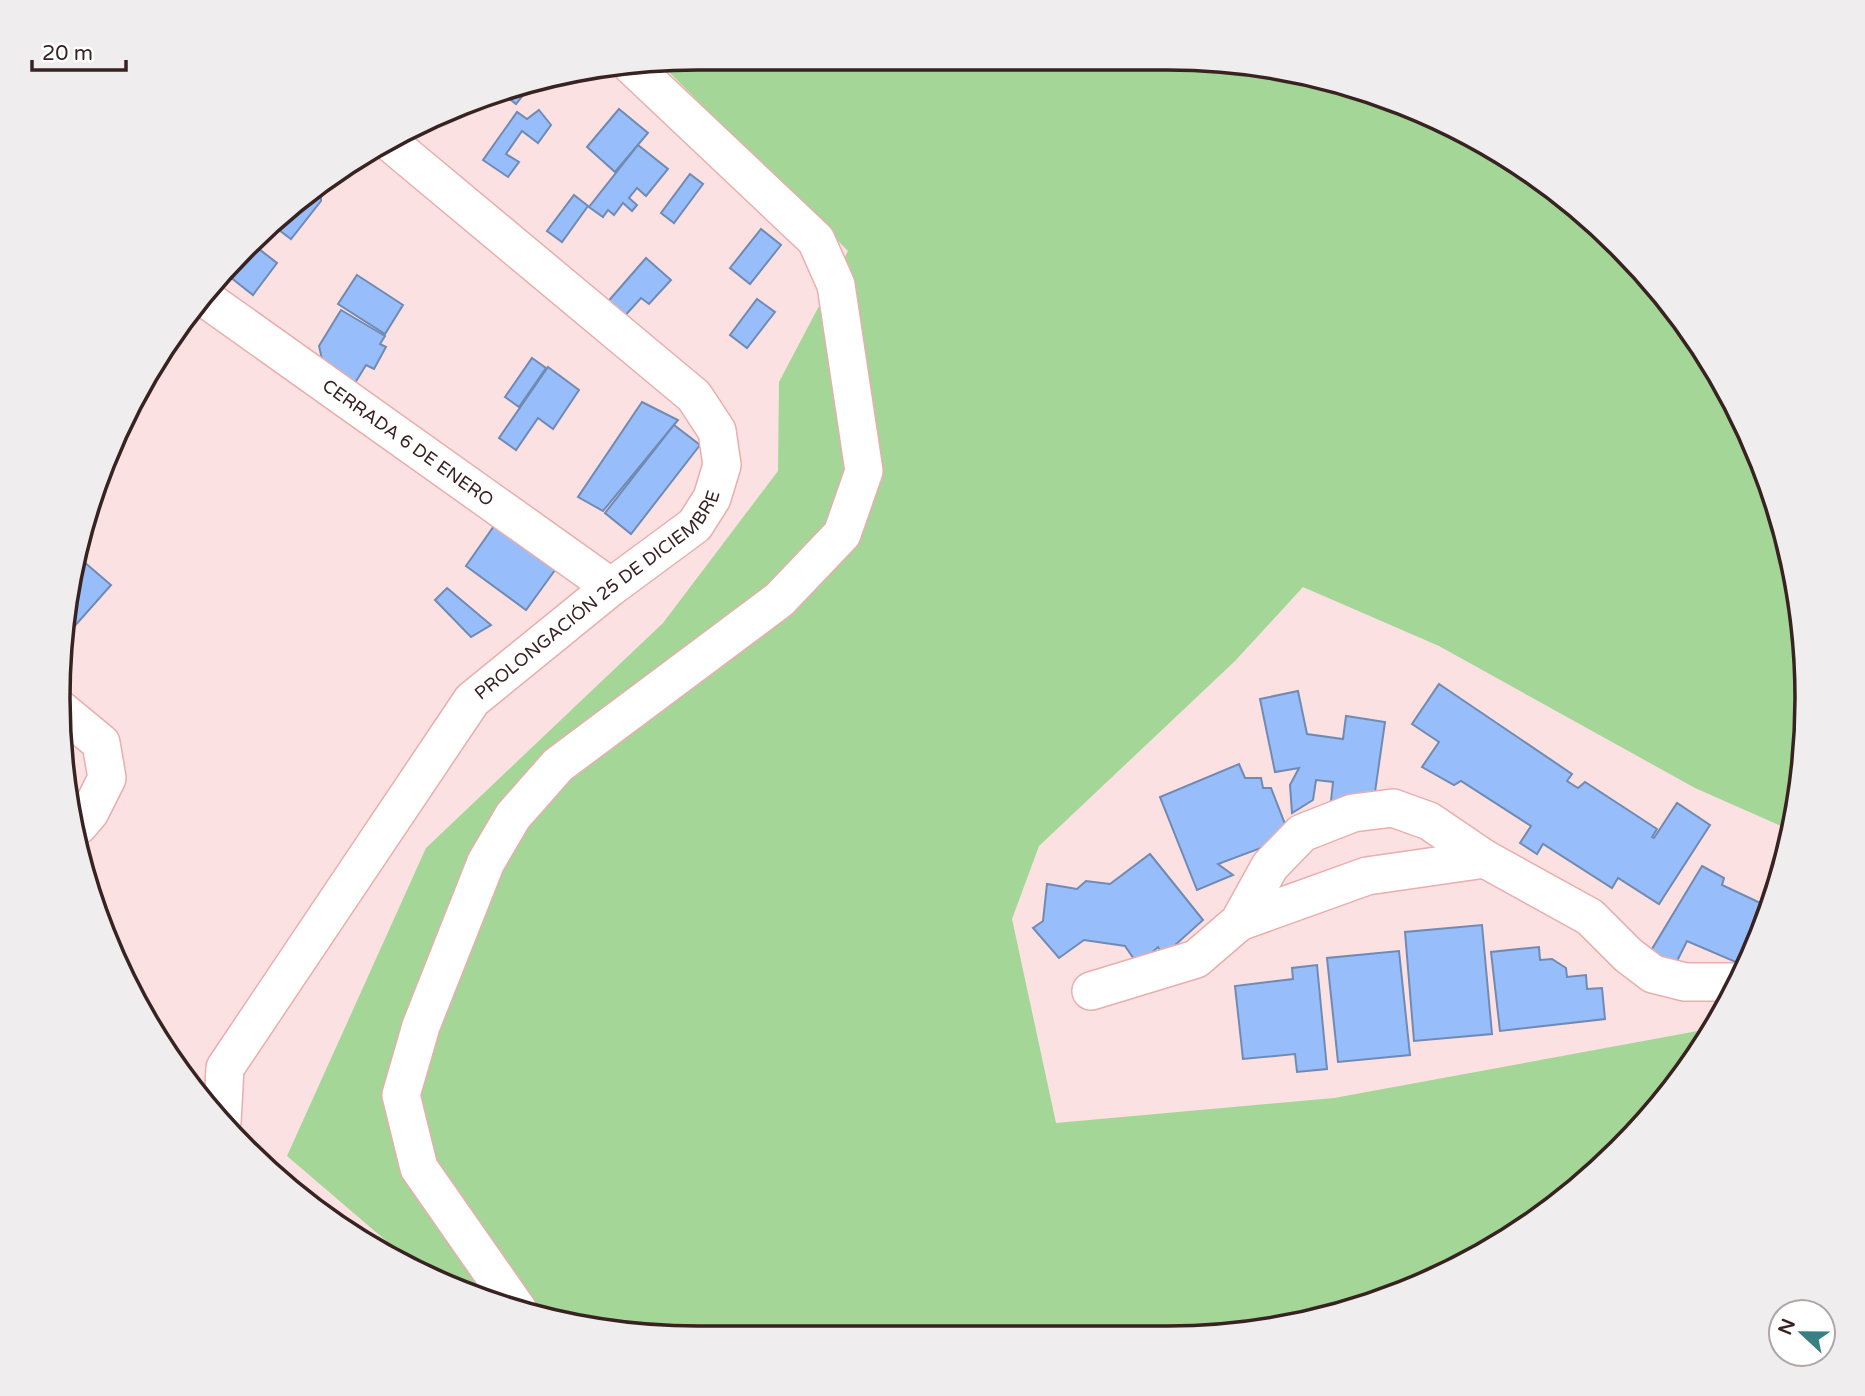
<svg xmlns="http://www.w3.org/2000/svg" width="1865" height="1396" viewBox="0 0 1865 1396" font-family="'Varela Round',sans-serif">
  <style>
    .green { fill: #a3d697 }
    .building { fill: #97befb; stroke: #708ab3; stroke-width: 2 }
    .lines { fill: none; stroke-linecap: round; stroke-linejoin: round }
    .minor-casing { stroke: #e9aead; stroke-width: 40 }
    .minor { stroke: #fff; stroke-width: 37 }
    .labels { text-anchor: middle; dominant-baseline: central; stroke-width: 6; stroke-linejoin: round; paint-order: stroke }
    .street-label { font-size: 18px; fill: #382222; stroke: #fff }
    .rim { fill: none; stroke: #382222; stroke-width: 3.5 }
  </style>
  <rect width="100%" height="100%" fill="#fbe1e1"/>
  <!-- green -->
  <path class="green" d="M698,58L1208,59L1332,79L1522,165L1675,309L1741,415L1786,533L1806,657L1802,782L1790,830L1695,788L1439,646L1303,587L1235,661L1039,846L1012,919L1056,1123L1334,1098L1714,1028L1648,1120L1556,1206L1412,1290L1251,1333L656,1337L532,1316L419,1269L287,1156L426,848L663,623L778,471L779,382L848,251L660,63Z"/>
  <!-- building -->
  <g class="building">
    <path d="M536,79L516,104L501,92L532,80Z"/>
    <path d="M619,109L648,133L615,172L587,147Z"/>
    <path d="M539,110L551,125L538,143L522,131L506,154L519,162L508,177L483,160L517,112L527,119Z"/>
    <path d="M638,145L668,169L646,196L637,188L629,198L637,205L632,211L623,203L614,215L608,210L603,217L589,207Z"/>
    <path d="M690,174L703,184L674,223L661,213Z"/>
    <path d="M321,187V201L291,239L275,227L283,217Z"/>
    <path d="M574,195L588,206L562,242L547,231Z"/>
    <path d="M761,229L781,245L750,284L730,268Z"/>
    <path d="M250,242L277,263L253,295L225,273Z"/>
    <path d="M646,258L671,280L649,304L641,298L621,320L605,305Z"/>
    <path d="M357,275L403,305L385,334L338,304Z"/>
    <path d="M757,299L775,312L747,348L730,335Z"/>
    <path d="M341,310L385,336L380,344L386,347L374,369L366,365L352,388L325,372L319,346Z"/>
    <path d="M532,358L546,368L519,407L505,397Z"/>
    <path d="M548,367L579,390L553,429L538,418L516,450L499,438Z"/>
    <path d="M642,402L678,420L603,511L578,497Z"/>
    <path d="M674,425L700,445L631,534L605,513Z"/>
    <path d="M494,526L555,570L526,610L466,566Z"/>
    <path d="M76,555L111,585L66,636L70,573Z"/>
    <path d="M447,588L491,625L471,637L435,600Z"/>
    <path d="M1439,684L1572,774L1567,781L1578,788L1585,782L1657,829L1652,837L1654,838L1677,803L1710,825L1659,904L1618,878L1612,888L1543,844L1537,854L1520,843L1531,826L1461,781L1454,785L1422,767L1439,742L1412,724Z"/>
    <path d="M1298,691L1307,734L1343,739L1346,716L1385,722L1373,806L1331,801L1333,782L1316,780L1313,800L1292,813L1290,785L1299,768L1275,772L1260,699Z"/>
    <path d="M1239,764L1245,778H1261L1263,788H1271L1290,837L1218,864L1233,875L1197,890L1160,797Z"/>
    <path d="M1150,854L1203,920L1163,956L1158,947L1138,965L1125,946L1084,940L1059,958L1033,928L1043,921L1047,884L1077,889L1086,881L1110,884Z"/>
    <path d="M1702,866L1724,878L1722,885L1771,908L1745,966L1687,941L1673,969L1649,954Z"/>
    <path d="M1482,925L1492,1034L1414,1041L1405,932Z"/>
    <path d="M1539,947L1540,960L1552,959L1566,968L1567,977L1586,975L1587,989L1602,988L1605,1019L1500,1031L1491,952Z"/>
    <path d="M1399,951L1410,1055L1338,1062L1327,958Z"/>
    <path d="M1317,965L1327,1069L1297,1072L1295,1054L1243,1059L1235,986L1293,979L1292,968Z"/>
  </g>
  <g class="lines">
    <defs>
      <g id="minor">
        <path id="s1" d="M206,299L611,587"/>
        <path d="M61,710L101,743L107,778L90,812L79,825"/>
        <path d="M1239,922L1367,876L1485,859"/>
        <path d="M1091,991L1196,959L1239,922L1270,866L1302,833L1353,813L1393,808L1429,821L1485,859L1590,917L1628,955L1653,974L1685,982H1738"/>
        <path id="s2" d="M222,1122L225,1068L472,700L611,587L695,525L712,498L722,465L717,431L694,396L387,140"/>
        <path d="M518,1310L419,1168L401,1095L421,1026L486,862L513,816L558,765L779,600L842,534L864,471L836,285L816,240L632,66"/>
      </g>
    </defs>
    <!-- minor casing -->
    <use href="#minor" class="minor-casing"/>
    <!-- minor -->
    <use href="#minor" class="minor"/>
  </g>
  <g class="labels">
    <!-- street labels -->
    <g class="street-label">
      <text stroke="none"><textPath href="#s1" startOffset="248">CERRADA 6 DE ENERO</textPath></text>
      <text stroke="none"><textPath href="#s2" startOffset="662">PROLONGACIÓN 25 DE DICIEMBRE</textPath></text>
    </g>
  </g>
  <!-- crop -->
  <path d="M0 0H1865V1396H0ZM698 70H1167A628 628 0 0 1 1795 698V698A628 628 0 0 1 1167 1326H698A628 628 0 0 1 70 698V698A628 628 0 0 1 698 70Z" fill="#efeded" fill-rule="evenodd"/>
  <path class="rim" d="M698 70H1167A628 628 0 0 1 1795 698V698A628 628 0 0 1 1167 1326H698A628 628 0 0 1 70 698V698A628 628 0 0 1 698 70Z"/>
  <!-- north arrow -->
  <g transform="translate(1802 1333) rotate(292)"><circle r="33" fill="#ffffff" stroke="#afa7a7" stroke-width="2"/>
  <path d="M0-5L12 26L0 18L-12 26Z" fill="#378083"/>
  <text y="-10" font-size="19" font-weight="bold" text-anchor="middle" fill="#382222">N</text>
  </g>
  <!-- scale -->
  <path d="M32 60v10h94v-10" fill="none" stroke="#382222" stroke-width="3.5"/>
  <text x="42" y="60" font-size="21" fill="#382222" stroke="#ffffff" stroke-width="5" paint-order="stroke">20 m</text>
</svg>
